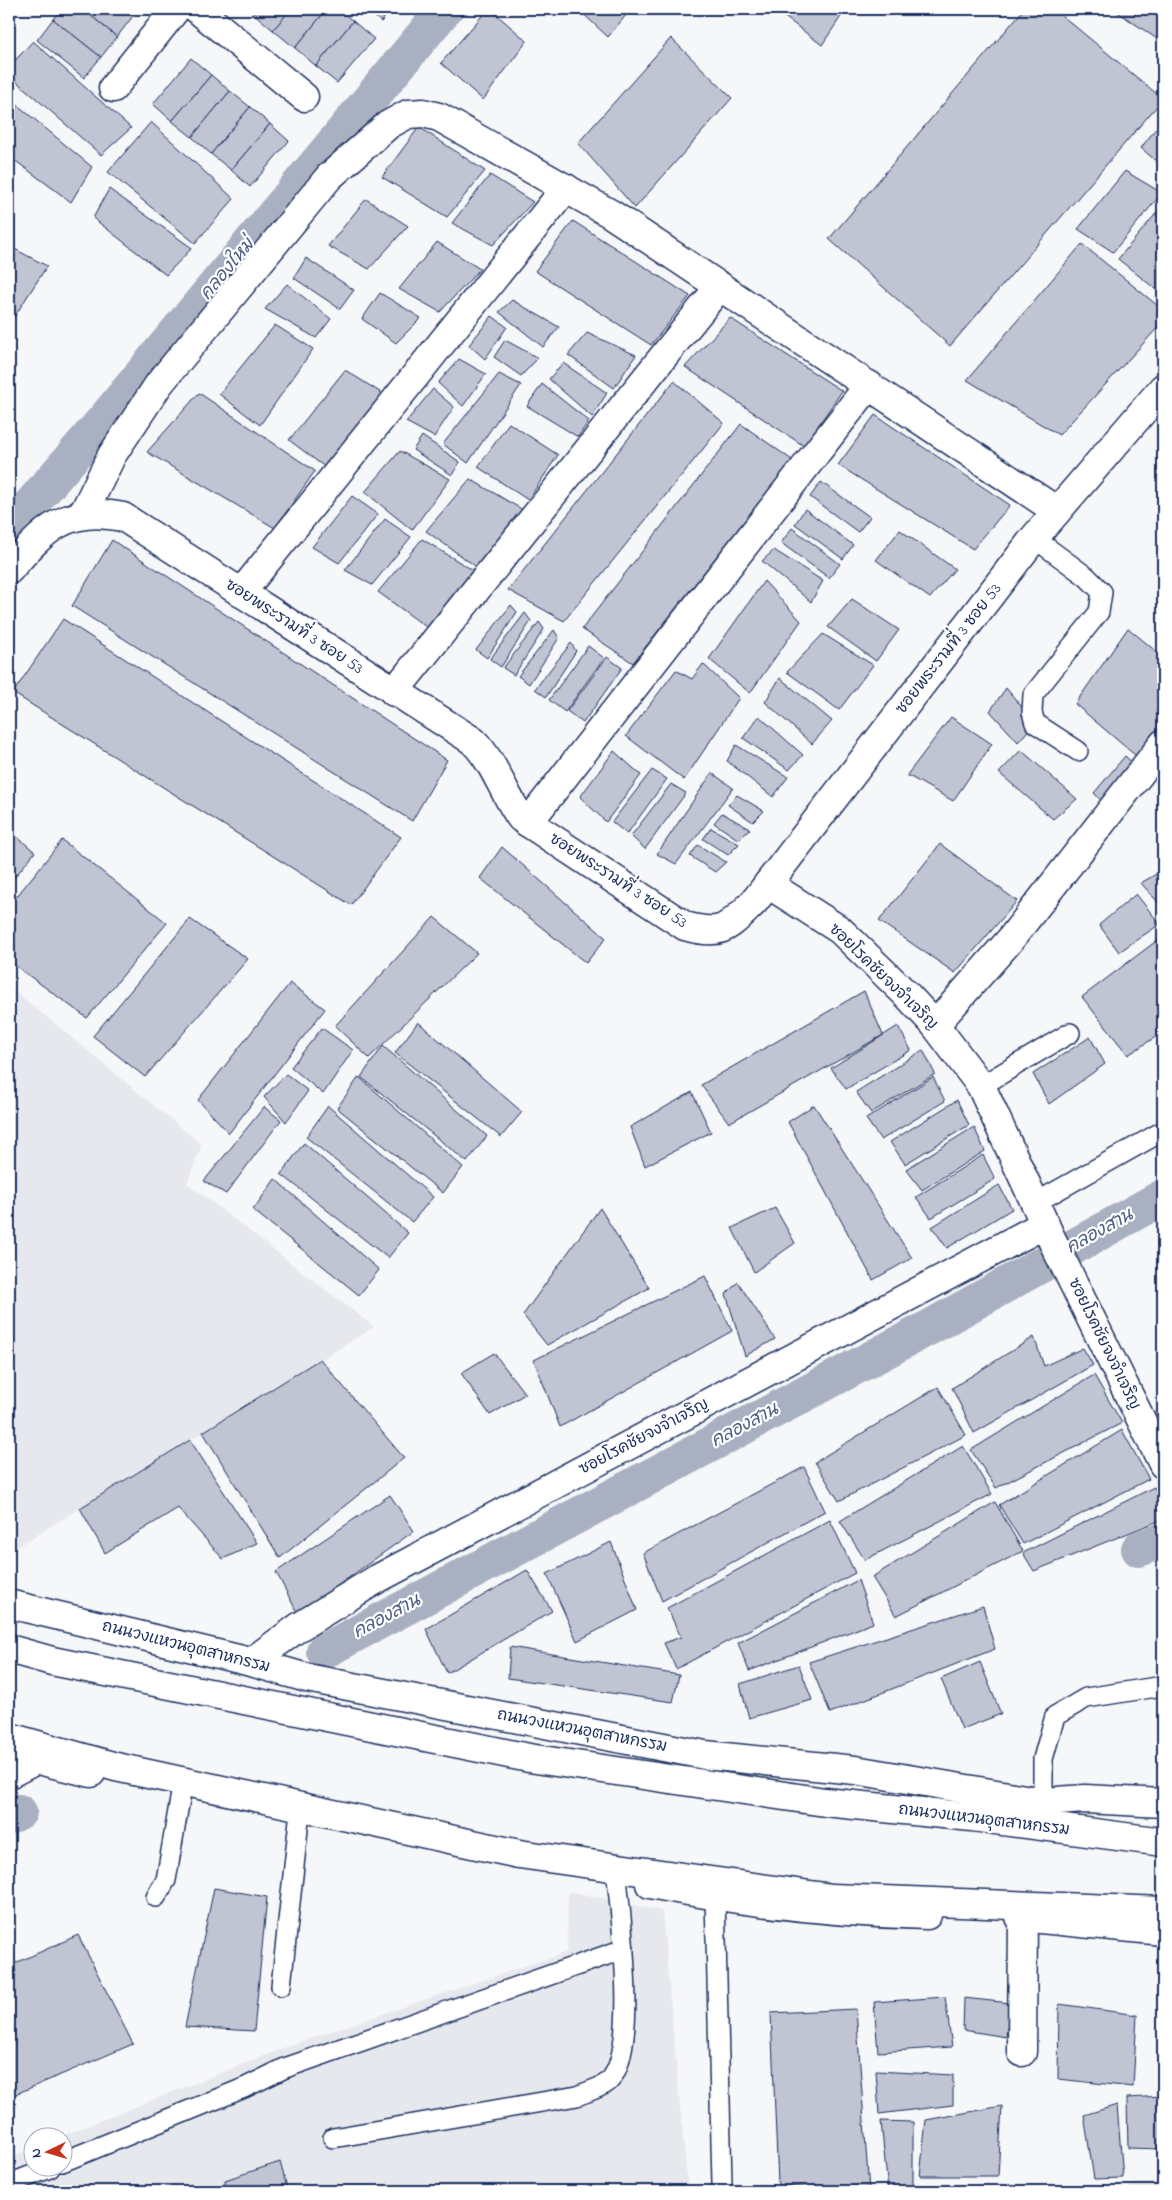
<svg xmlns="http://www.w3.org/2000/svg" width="1172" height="2200" viewBox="0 0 1172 2200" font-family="'Indie Flower','Playpen Sans Thai',sans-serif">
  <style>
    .built { fill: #e6e8ee }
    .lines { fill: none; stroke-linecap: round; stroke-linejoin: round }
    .canal { stroke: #a9b0c1; stroke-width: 36 }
    .building { fill: #c0c4d3; stroke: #1b2f5e }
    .lane-casing { stroke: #1b2f5e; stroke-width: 22 }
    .street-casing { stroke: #1b2f5e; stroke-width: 31 }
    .secondary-casing { stroke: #1b2f5e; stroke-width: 31 }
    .primary-casing { stroke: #1b2f5e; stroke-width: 31 }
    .lane { stroke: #fff; stroke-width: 19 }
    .street { stroke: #fff; stroke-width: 28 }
    .secondary { stroke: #fff; stroke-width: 28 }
    .primary { stroke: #fff; stroke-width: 28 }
    .labels { text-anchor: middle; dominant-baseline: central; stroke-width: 4.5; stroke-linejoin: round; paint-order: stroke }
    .street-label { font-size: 16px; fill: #1b2f5e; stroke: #fff }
    .water-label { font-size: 18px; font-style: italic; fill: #4d5c81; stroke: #fff }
  </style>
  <rect width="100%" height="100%" fill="#f6f7f9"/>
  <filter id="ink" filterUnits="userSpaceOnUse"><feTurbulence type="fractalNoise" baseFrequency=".02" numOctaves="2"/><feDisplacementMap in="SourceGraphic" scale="10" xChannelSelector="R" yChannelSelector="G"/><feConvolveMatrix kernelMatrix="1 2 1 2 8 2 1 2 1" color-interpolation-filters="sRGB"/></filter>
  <g filter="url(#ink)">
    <!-- built -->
    <g class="built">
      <path d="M9,986L202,1145L187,1183L374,1327L9,1552Z"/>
      <path d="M568,1891L662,1911L688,2191H9V2158L32,2148V2168H62V2138L59,2137L299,2042L567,1952Z"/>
      <path d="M1163,2182V2191H1131L1130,2184Z"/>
    </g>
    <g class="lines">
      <!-- canal -->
      <g class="canal">
        <path d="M9,530L104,420L445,9"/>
        <path d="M1139,1549L1163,1540"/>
        <path d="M324,1651L932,1326L1163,1197"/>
        <path d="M9,1817L19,1812"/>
      </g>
    </g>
    <!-- building -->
    <g class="building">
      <path d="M62,9H83L117,37L101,57L53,19Z"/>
      <path d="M83,9H124L133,16L117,37Z"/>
      <path d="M124,9H139L133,16Z"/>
      <path d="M255,9H291L273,30L252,12Z"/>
      <path d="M291,9H327L295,48L273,30Z"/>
      <path d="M327,9H338L353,21L316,66L295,48Z"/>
      <path d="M366,9H392L381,22Z"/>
      <path d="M488,9H490L527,41L483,100L441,63Z"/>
      <path d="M578,9H631L608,37Z"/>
      <path d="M774,9H846L822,45Z"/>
      <path d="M1024,9H1054L1163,99L950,346L829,239Z"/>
      <path d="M1113,9H1163V43Z"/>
      <path d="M53,19L101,57L84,78L37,40Z"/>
      <path d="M353,21L374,39L337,83L316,66Z"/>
      <path d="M671,38L732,98L635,208L578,143Z"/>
      <path d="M33,41L131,128L101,155L9,75V67Z"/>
      <path d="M191,58L211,75L172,121L153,104Z"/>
      <path d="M211,75L230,91L192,137L172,121Z"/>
      <path d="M230,91L250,107L211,154L192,137Z"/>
      <path d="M9,98L92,167L71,202L9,156Z"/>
      <path d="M250,107L270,124L231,170L211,154Z"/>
      <path d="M1163,119V167L1141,148Z"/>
      <path d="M151,122L234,199L195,243L108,172Z"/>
      <path d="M270,124L289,141L250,187L231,170Z"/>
      <path d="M419,127L485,171L447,217L382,177Z"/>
      <path d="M1125,171L1162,193L1113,252L1078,229Z"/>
      <path d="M490,175L533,202L493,245L452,223Z"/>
      <path d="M109,189L192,248L166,275L93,218Z"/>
      <path d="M366,199L408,226L369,269L328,246Z"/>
      <path d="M1159,210L1163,213V295L1118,259Z"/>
      <path d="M573,221L690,296L651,345L535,271Z"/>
      <path d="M437,242L480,269L440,312L399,289Z"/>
      <path d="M1082,244L1163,310V322L1059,435L967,380Z"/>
      <path d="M9,246L47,266L9,325Z"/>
      <path d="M306,258L354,290L340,309L294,278Z"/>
      <path d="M287,284L331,319L316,338L265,309Z"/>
      <path d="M380,293L421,318L396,343L362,319Z"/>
      <path d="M512,300L559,327L543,347L499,312Z"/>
      <path d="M492,316L507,327L485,359L469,345Z"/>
      <path d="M730,318L842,391L804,446L685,367Z"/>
      <path d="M275,325L313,349L260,425L219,394Z"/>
      <path d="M587,333L636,355L614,388L568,355Z"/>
      <path d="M505,340L538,358L521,376L494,357Z"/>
      <path d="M459,359L486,374L463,406L438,383Z"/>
      <path d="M563,363L607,393L592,417L549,379Z"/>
      <path d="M345,370L383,394L330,471L289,440Z"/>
      <path d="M499,374L521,385L468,463L443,444Z"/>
      <path d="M674,381L724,423L564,621L508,590Z"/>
      <path d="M542,384L589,421L578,437L527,406Z"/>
      <path d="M433,389L454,407L434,437L406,422Z"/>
      <path d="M199,393L315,471L275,528L147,452Z"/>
      <path d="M875,415L1010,505L973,549L838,465Z"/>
      <path d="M509,423L558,455L528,500L478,467Z"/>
      <path d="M741,424L792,460L633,663L582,629Z"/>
      <path d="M422,436L460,462L452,475L413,450Z"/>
      <path d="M400,451L450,479L412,530L365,492Z"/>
      <path d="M470,479L523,510L478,568L426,531Z"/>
      <path d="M821,482L870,517L858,532L810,497Z"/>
      <path d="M352,496L378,514L339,563L312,547Z"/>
      <path d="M805,509L853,545L843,559L795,524Z"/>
      <path d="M385,519L411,537L372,585L345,570Z"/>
      <path d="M792,528L840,564L829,578L781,543Z"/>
      <path d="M900,530L955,569L930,598L876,560Z"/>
      <path d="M422,539L474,571L429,629L378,592Z"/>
      <path d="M112,540L447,760L412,821L72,606Z"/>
      <path d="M774,550L823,581L811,602L762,561Z"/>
      <path d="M764,581L801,621L750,693L709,659Z"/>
      <path d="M852,599L899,630L876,661L828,627Z"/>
      <path d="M511,605L517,612L487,658L476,650Z"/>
      <path d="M525,613L531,621L501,667L490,659Z"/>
      <path d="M63,619L401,837L351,905L13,693Z"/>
      <path d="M539,622L544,629L514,675L503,668Z"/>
      <path d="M1128,628L1163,657V723L1136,756L1075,704Z"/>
      <path d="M554,630L559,638L529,684L518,676Z"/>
      <path d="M823,634L873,665L839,710L787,672Z"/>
      <path d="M571,643L576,651L546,697L535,689Z"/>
      <path d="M588,646L604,658L565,712L549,700Z"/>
      <path d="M607,657L622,668L583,723L567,711Z"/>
      <path d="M703,664L739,698L684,780L626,736L676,670L692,679Z"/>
      <path d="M780,678L832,721L812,744L765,702Z"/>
      <path d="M1006,688L1035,723L1018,742L990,711Z"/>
      <path d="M759,716L803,755L789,770L743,738Z"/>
      <path d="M951,717L992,744L953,801L907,775Z"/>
      <path d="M736,745L788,777L773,797L727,761Z"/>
      <path d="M1021,750L1077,799L1053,819L999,773Z"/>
      <path d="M614,751L641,775L606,822L580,797Z"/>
      <path d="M1125,756L1148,777L1118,818L1094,793Z"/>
      <path d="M652,770L667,779L627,834L612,822Z"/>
      <path d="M712,773L733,788L676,864L657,854Z"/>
      <path d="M671,784L686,793L645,849L631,836Z"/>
      <path d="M737,795L764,811L753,822L728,805Z"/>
      <path d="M722,813L750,829L739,840L714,823Z"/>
      <path d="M711,828L739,844L728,855L703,839Z"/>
      <path d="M9,830L35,852L9,884Z"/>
      <path d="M62,840L167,923L87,1018L9,961V906Z"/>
      <path d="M940,844L1017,901L955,973L879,921Z"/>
      <path d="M698,845L726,862L715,872L690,856Z"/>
      <path d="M502,847L606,938L586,963L480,878Z"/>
      <path d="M1163,870V908L1141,883Z"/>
      <path d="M1136,894L1160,924L1119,952L1099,925Z"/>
      <path d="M434,917L477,953L369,1058L335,1026Z"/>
      <path d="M190,919L248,959L145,1077L93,1036Z"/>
      <path d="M1163,936V1032L1128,1055L1082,997Z"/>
      <path d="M290,983L325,1009L229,1133L198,1100Z"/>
      <path d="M864,991L883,1035L729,1123L701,1085Z"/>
      <path d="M418,1022L522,1112L501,1137L395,1053Z"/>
      <path d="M898,1026L911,1050L846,1089L831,1068Z"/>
      <path d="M322,1028L353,1050L323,1094L291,1067Z"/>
      <path d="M1090,1037L1105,1064L1049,1104L1033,1074Z"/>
      <path d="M383,1046L487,1136L467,1162L361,1077Z"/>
      <path d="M923,1050L935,1074L871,1113L856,1092Z"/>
      <path d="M286,1074L308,1091L286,1122L264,1097Z"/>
      <path d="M359,1077L463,1167L443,1193L337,1108Z"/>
      <path d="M933,1077L945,1101L881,1140L866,1119Z"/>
      <path d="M692,1092L711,1132L645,1166L630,1127Z"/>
      <path d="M957,1100L969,1125L905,1164L890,1142Z"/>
      <path d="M814,1105L912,1258L873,1280L788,1122Z"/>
      <path d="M328,1106L433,1197L412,1222L306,1137Z"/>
      <path d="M264,1107L281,1120L226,1194L204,1181Z"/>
      <path d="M974,1127L985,1151L922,1190L906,1169Z"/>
      <path d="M304,1143L408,1233L388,1258L281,1174Z"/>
      <path d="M983,1155L995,1179L931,1218L916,1197Z"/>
      <path d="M275,1179L379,1270L359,1295L253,1210Z"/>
      <path d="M999,1185L1012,1209L947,1248L932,1227Z"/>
      <path d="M600,1208L649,1288L547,1345L523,1315Z"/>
      <path d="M775,1208L795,1243L754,1272L732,1228Z"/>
      <path d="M705,1276L732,1331L560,1427L534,1360Z"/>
      <path d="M738,1282L775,1339L745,1356L726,1294Z"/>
      <path d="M1034,1337L1044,1366L1083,1348L1093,1365L974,1433L952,1388Z"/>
      <path d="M494,1353L525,1394L490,1415L461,1373Z"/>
      <path d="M320,1359L404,1458L280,1558L203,1432Z"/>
      <path d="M1094,1375L1122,1423L996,1488L971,1450Z"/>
      <path d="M938,1387L966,1435L839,1501L815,1462Z"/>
      <path d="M1122,1430L1149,1479L1023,1544L999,1505Z"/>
      <path d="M190,1440L257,1543L223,1559L178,1508L105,1553L80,1508Z"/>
      <path d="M963,1446L992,1494L865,1560L840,1521Z"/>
      <path d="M804,1467L825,1511L662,1601L643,1553Z"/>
      <path d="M1154,1487L1163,1505V1519L1034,1571L1023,1553Z"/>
      <path d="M390,1495L414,1531L298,1614L276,1572Z"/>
      <path d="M995,1502L1023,1551L896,1616L872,1577Z"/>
      <path d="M830,1520L855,1573L676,1669L664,1643L681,1637L667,1608Z"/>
      <path d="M611,1542L637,1610L577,1641L547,1574Z"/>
      <path d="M527,1570L552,1611L447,1673L426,1629Z"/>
      <path d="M858,1580L873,1623L749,1671L738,1643Z"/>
      <path d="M983,1606L995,1649L830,1713L809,1662Z"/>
      <path d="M510,1647L679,1675L673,1702L508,1678Z"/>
      <path d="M980,1662L1001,1714L962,1729L941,1679Z"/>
      <path d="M799,1665L812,1700L749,1718L740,1684Z"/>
      <path d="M214,1888L267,1897L254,2031L185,2027Z"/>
      <path d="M78,1935L133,2044L9,2097V1966Z"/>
      <path d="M945,1997L952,2047L878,2052L874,2002Z"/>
      <path d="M964,1998L1010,2003L1006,2037L963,2030Z"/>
      <path d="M1059,2004L1137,2015L1133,2087L1058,2079Z"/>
      <path d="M856,2009L869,2191H840L778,2185L771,2013Z"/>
      <path d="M876,2071L953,2075V2105L879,2114Z"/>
      <path d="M1163,2096V2149L1128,2148L1127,2098Z"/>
      <path d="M1117,2105L1123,2178L1094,2179L1084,2115Z"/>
      <path d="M1002,2106L998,2176H920L926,2120Z"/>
      <path d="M881,2121L913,2122V2191H888Z"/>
      <path d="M280,2162L288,2191H225V2180Z"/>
    </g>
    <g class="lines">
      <defs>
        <g id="lane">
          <path d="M1034,538L1087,577L1102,592L1099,612L1033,695L1032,712L1035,723L1078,751"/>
          <path d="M981,1086L1070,1033"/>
          <path d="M1035,1203L1163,1131"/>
          <path d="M1043,1802V1759L1055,1716L1086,1698L1163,1686"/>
          <path d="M156,1897L166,1880L181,1793"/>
          <path d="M715,1897L722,2183"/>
          <path d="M281,1986L299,1820"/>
          <path d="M333,2138L577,2096C586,2092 601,2088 608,2082C639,2054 621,1919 617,1878"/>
          <path d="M62,2162L244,2088L285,2068L624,1949"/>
          <path d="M9,2184L50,2168"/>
        </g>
        <g id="street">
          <path d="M197,9L304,97"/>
          <path d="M113,88L176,9"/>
          <path d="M83,514L112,455L159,384L329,177L388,125L408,114L423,113L439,117L611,214L1057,511"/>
          <path d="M241,593L566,188"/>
          <path d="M394,692L720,286"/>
          <path d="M528,823L869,385"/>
          <path d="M768,884L840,930L908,996L935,1025L981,1086L1053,1242L1163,1464"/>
          <path d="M935,1025L1010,940L1163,744"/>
          <path d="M251,1662L299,1627L377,1579L1045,1224"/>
          <path d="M9,1774L36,1760"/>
          <path d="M1022,2052L1023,1917"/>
        </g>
        <g id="secondary">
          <path d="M9,570C44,530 66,505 123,517L473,741C495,763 503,793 521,818L685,926C723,937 728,927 754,902L1034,538L1163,388"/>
          <path d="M9,1604L251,1662L307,1678L705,1755L855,1770L1043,1802L1085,1799L1163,1803"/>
          <path d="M9,1753L91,1773"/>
          <path d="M650,1884C742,1902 834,1913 927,1915"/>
          <path d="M1020,1917L1163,1931"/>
        </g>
        <g id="primary">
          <path d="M9,1649L52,1661L529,1758L825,1802L972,1817L1163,1842"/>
          <path d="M9,1737L116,1767L519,1854L832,1898L1163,1911"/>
        </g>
      </defs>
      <!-- lane casing -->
      <use href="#lane" class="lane-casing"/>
      <!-- street casing -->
      <use href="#street" class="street-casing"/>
      <!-- secondary casing -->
      <use href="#secondary" class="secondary-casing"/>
      <!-- primary casing -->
      <use href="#primary" class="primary-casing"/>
      <!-- lane -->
      <use href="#lane" class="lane"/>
      <!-- street -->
      <use href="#street" class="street"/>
      <!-- secondary -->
      <use href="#secondary" class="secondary"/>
      <!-- primary -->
      <use href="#primary" class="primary"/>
    </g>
  </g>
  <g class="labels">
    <!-- street labels -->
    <g class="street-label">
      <text transform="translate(294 627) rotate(33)">ซอยพระรามที่ 3 ซอย 53</text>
      <text transform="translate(949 649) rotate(-52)">ซอยพระรามที่ 3 ซอย 53</text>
      <text transform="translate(618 881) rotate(33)">ซอยพระรามที่ 3 ซอย 53</text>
      <text transform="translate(883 977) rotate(44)">ซอยโรคชัยจงจำเจริญ</text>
      <text transform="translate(1104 1344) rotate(64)">ซอยโรคชัยจงจำเจริญ</text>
      <text transform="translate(644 1437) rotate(-28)">ซอยโรคชัยจงจำเจริญ</text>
      <text transform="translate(186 1647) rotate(14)">ถนนวงแหวนอุตสาหกรรม</text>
      <text transform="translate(582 1731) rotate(11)">ถนนวงแหวนอุตสาหกรรม</text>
      <text transform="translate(984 1820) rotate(7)">ถนนวงแหวนอุตสาหกรรม</text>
    </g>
    <!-- water labels -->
    <g class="water-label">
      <text transform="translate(228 270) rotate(-50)">คลองใหม่</text>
      <text transform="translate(1100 1232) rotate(-29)">คลองสาน</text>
      <text transform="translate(745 1426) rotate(-28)">คลองสาน</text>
      <text transform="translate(387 1617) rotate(-28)">คลองสาน</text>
    </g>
  </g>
  <!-- margin -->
  <rect width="1172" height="2200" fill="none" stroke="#fff" stroke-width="30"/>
  <rect x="15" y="15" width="1142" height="2170" fill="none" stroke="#1b2f5e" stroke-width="2" filter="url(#ink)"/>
  <!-- north arrow -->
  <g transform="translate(48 2152) rotate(265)"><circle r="24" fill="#ffffff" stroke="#a4acbf"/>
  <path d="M0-4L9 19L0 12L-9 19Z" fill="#c8321e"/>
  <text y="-8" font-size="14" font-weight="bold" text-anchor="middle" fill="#1b2f5e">N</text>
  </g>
</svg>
